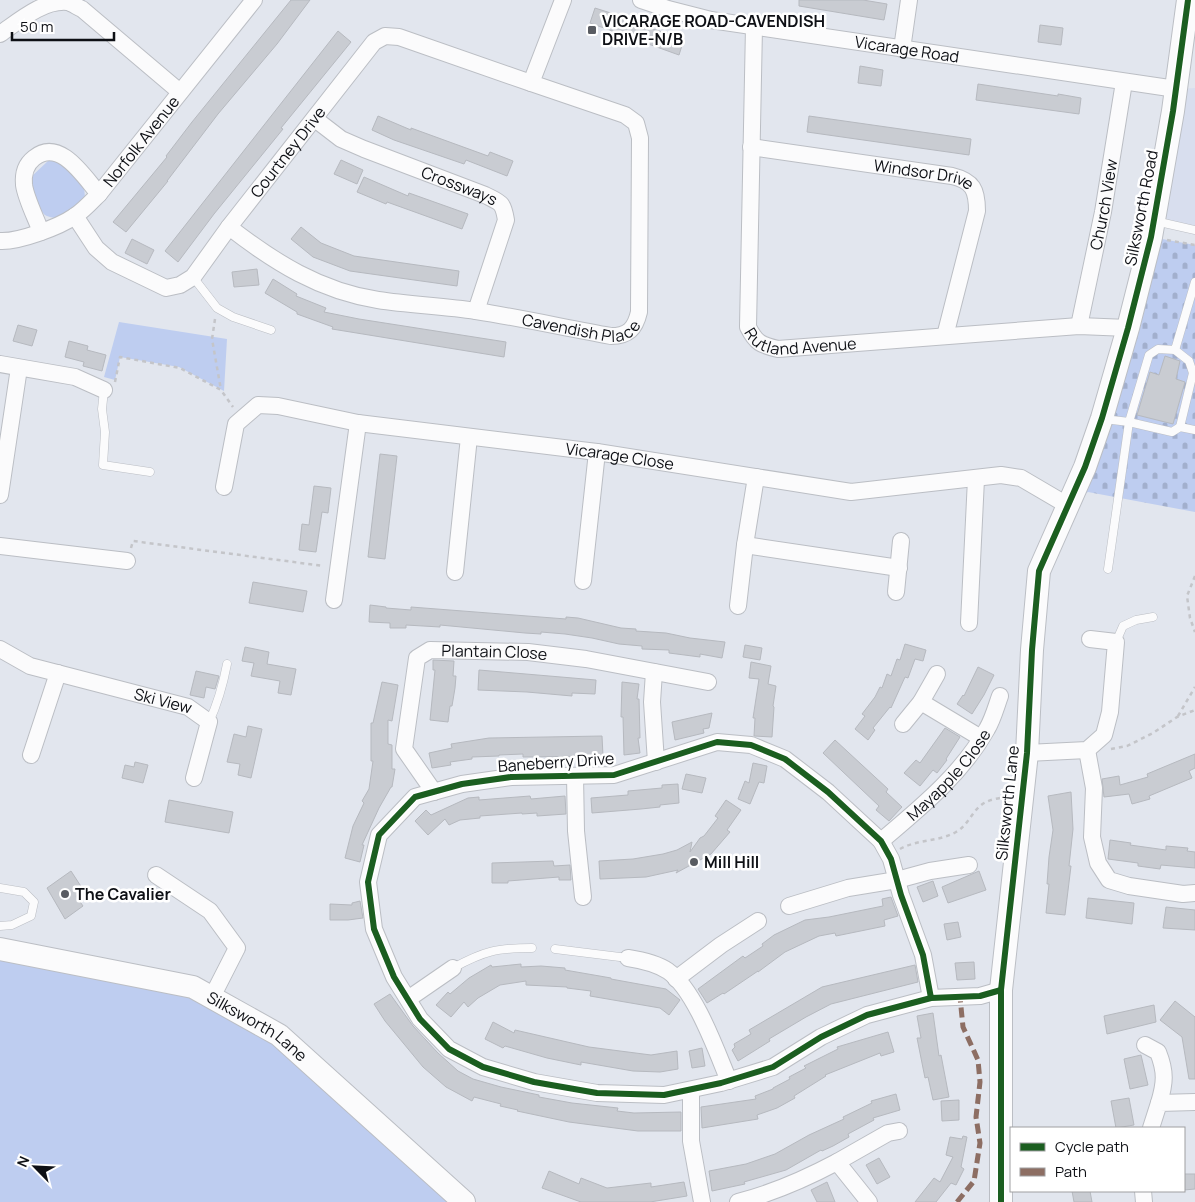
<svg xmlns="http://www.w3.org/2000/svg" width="1195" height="1202" viewBox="0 0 1195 1202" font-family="Manrope,sans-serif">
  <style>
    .built { fill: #d8deee }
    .green { fill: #becdf0 }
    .cemetery { fill: url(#cemetery-stones) }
    .building { fill: #c9ccd2; stroke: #b6b9bf }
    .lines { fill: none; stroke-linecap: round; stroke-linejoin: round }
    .lane-casing { stroke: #bbbec4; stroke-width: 9 }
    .street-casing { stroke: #bbbec4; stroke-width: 18 }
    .secondary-casing { stroke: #bbbec4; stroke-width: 24 }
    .path { stroke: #c4c5c9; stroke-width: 2.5; stroke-dasharray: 4 4; stroke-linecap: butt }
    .lane { stroke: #fbfbfc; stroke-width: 8 }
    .street { stroke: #fbfbfc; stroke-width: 16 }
    .secondary { stroke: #fbfbfc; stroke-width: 22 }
    .quiet { stroke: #8d6e63; stroke-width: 5; stroke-dasharray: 10 5; stroke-linecap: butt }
    .cycleway-casing { stroke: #fff; stroke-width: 9 }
    .cycleway { stroke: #1b5e20; stroke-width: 6 }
    .poi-dot { fill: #585b61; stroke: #fff; stroke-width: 2 }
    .labels { text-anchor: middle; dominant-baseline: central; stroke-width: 5; stroke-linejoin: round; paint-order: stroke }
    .poi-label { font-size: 16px; font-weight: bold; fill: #0e1015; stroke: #fff; text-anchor: start }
    .street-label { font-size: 16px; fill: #0e1015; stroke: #fff }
  </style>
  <defs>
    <pattern id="cemetery-stones" width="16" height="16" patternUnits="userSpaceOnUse" patternTransform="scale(1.25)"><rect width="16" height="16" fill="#becdf0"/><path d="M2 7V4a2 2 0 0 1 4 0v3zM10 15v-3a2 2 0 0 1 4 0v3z" fill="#a2afcd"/></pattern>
  </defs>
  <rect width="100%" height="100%" fill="#e2e6ee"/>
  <!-- built -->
  <path class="built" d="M1195,88V230L1154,221L1176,89Z"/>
  <!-- green -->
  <g class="green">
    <path d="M56,159L62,162L84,186L85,198L76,208L54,218C50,217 45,216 43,213C37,205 31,185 32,176L48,161Z"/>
    <path d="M119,322L227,339L224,391L179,367L120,357L115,380L104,377Z"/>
    <path d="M0,949L193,987L279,1035L464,1202H0Z"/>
  </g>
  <!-- cemetery -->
  <path class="cemetery" d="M1151,237L1195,245V512L1088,492L1067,505Z"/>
  <!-- building -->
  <g class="building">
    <path d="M291,0H310L277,44L218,114L167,181H168L126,232L113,222L167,157L166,156L192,122Z"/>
    <path d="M799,0H863L887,4L884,20L799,6Z"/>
    <path d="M595,8L617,15L616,17L684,39L679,55L590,23Z"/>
    <path d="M1040,25L1063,28L1061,45L1038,42Z"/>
    <path d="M338,31L351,42L281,128L283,129L214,214L178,262L165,251Z"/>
    <path d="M860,66L883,70L881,86L858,83Z"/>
    <path d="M978,84L1058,96V94L1081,98L1079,114L976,100Z"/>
    <path d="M378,116L411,130V128L488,156L490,152L513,161L507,176L466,160L464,164L394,140L372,130Z"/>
    <path d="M809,116L971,139L969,155L807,132Z"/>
    <path d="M341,160L363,170L357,184L334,174Z"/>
    <path d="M364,177L408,196L409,193L468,214L462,229L387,202L386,204L357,192Z"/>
    <path d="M301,227L321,243L354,256L459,271L457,286L350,271L313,257L291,239Z"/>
    <path d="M132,239L154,250L147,264L125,253Z"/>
    <path d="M257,269L259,285L234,287L232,272Z"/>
    <path d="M273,279L297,294L296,296L326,308L324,312L359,319L506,342L504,357L332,329L333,327L297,314V312L265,293Z"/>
    <path d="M18,325L37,330L32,346L13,341Z"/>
    <path d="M69,341L88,346L87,350L106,355L102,371L83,366L84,362L65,357Z"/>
    <path d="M1165,356L1180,361L1176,379L1185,382L1173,424L1137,415L1150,372L1159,375Z"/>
    <path d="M380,454L397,456L385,559L368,557Z"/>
    <path d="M314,486L331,488L328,513L322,512L316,552L299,550L302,524L309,525Z"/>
    <path d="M253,582L307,591L303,612L249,603Z"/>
    <path d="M370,605L386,607V608L411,610V607L566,619V617L578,618L621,628L636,629V631L666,633L690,638L725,642L722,658L700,654V657L669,653V650L642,649V646L619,644L592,638L565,634L541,632V634L525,633L440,625V627L406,625V628H390V623L369,622Z"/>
    <path d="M905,644L926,650L923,661L915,659L908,678L905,677L891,708L890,707L873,728L875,730L868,740L855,729L865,716L862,714L875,697L880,687L882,688L887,674L891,676L897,659L900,660Z"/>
    <path d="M745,645L762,648L760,660L743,657Z"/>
    <path d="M245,647L269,652L267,664L296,669L291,695L278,693L280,681L251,676L254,663L242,661Z"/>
    <path d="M433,660L454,661L453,676H456L455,688L452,706H450L448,722L430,720L435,670H433Z"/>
    <path d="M751,662L771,666L768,684L776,686L773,706L774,707L772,737L754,736L755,718H753L759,679L749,678Z"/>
    <path d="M978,667L994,675L984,695L972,714L957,704L963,695L964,696Z"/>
    <path d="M479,670L596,680L595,694L572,693V696L527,692L478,690Z"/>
    <path d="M196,671L219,676L215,689L206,687L204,698L190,695Z"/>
    <path d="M382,682L398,685L392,721L388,720V744L392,745V769H395L392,787H391L379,808L362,845H364L360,862L345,858L353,826L364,803L362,801L369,789L373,761H371V723H373Z"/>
    <path d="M622,682L639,684L637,699H639L640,738H638L640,753L624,755L623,717H621Z"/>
    <path d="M712,713L709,728L703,729L704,733L675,740L672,722Z"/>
    <path d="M248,726L262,729L251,778L238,775L240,764L227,762L234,734L246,737Z"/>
    <path d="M945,728L960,737L946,759L947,760L937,773L933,770L920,786L904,773L916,760L920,763Z"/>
    <path d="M602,736L603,756L523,757V754L499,755V756L472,757V759L450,762L451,765L432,768L429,753L452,748L451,744L489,738Z"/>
    <path d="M835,740L888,789L886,792L902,807L889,821L876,810L879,806L823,753Z"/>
    <path d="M1195,754V768L1189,771L1192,778L1149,796L1150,799L1132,804L1129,794L1104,797L1102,779L1119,776L1120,785L1148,777L1147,774Z"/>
    <path d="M135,762L148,765L143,783L122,778L125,765L134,767Z"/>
    <path d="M753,763L767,766L764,783L759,782L750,804L738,799L745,781L749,783Z"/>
    <path d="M686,774L706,778L702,793L682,789Z"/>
    <path d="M678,784L679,803L660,805V807L641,809L592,813L591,798L628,795V791L662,788V785Z"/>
    <path d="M1071,792L1073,829L1069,866H1071L1065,915L1046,913L1049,884H1047L1049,857L1053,830L1048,796Z"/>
    <path d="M530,796L531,799L565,796L566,814L537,816V813L522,814V813L480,816V818L460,820L449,825L445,819L428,835L415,821L426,810L431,815L468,798L479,797V800Z"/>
    <path d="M169,800L233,812L229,833L165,822Z"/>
    <path d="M726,800L741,810L727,830L730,832L711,854L676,873L678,870L646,877L600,879L599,861L633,859L663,854L677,850L692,842L690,852L700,838L704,836L718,818L715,816Z"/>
    <path d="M1110,840L1131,843L1130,845L1166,850V846L1188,848L1187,851L1195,852V868L1161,865L1160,869L1138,866V863L1108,859Z"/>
    <path d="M553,861L554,866L570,865L571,880H559V877L508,881V883H492V863Z"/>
    <path d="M71,871L84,891L76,896L83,906L65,919L47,888Z"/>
    <path d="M979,871L986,890L948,903L942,887Z"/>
    <path d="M933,881L938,896L923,902L917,887Z"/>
    <path d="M891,897L898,916L884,920L885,926L836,936L835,933L819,936L785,952L758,972V971L724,994L723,993L707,1003L698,989L743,956L745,958L763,946L762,944L774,935L805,920L829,917L883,906L882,899Z"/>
    <path d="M1088,898L1134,903L1132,924L1086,918Z"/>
    <path d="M360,901L363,918L348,920H330V904L352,905V903Z"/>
    <path d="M1166,907L1195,910V930L1163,928Z"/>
    <path d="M958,922L961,937L947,940L944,924Z"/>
    <path d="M974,962L975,979L957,980L955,963Z"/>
    <path d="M521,964V967L541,966L565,968V970L611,978V979L666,989L680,1000L669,1015L660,1008L590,996L591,991L567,988V987L526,985V981L500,985L478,998L468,1007L464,1002L451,1017L436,1005L448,992L450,994L469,978L491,965L492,967Z"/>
    <path d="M915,965L918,982L831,1004L806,1017L769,1039L770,1041L738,1061L732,1050L735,1047L734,1044L751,1034L749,1030L822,987Z"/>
    <path d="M390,994L413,1026L438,1053L458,1071L473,1079L501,1087L539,1095V1097L572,1103L618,1108L617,1111L634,1113L681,1112V1131H638L569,1122L517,1111L518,1110L500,1106L501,1104L474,1097L472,1101L446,1087L423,1067L385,1021L374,1004Z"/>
    <path d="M1175,1001L1195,1017V1079H1189L1182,1037L1160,1020Z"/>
    <path d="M1154,1005L1156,1022L1107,1034L1104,1016Z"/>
    <path d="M933,1013L939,1056L941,1055L949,1097L933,1100L928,1077L925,1078L917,1038H921L917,1016Z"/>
    <path d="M493,1022L514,1033L515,1030L589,1047L651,1055L677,1051L678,1069L660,1072L633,1071L581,1062V1065L547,1058L505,1046L503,1048L485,1039Z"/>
    <path d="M888,1032L894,1052L881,1056L880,1053L825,1075L826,1076L794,1096L795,1098L777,1108L757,1115L758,1119L702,1128L701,1107L756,1099L755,1096L773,1089V1088L790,1079L789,1077L806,1068L804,1066L838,1049L837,1047Z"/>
    <path d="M702,1048L705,1066L692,1068L689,1051Z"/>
    <path d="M1141,1055L1148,1085L1130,1089L1124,1059Z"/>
    <path d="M896,1094L900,1110L873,1118L874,1120L848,1134L849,1137L833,1146L822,1151L821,1150L786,1170L744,1182L745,1184L712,1191L709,1171L746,1164L775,1154L809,1135L844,1119L843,1117L872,1103L871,1101Z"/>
    <path d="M1129,1098L1134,1125L1116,1128L1111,1101Z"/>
    <path d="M959,1100V1120L942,1121L941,1101Z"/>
    <path d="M963,1136L967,1137L961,1167L964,1169L956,1185L951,1183L936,1202H915L934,1178L940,1182L953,1157L946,1155L950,1137L962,1139Z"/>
    <path d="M879,1158L890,1177L877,1184L866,1165Z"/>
    <path d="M549,1171L579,1184L581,1178L607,1188L651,1183V1187L684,1182L687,1196L650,1202H581L542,1188Z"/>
    <path d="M1184,1174H1195V1189L1184,1190Z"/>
    <path d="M827,1182L835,1202H817L811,1190Z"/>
    <path d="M1072,1191H1090L1092,1202H1074Z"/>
  </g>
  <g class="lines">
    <defs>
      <g id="lane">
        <path d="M1155,221L1195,230"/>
        <path d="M193,277L217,308L233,317L271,330"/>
        <path d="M1175,350L1189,361L1193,373L1180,427"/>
        <path d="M104,390L102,409L105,432L103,465L150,472"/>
        <path d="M1104,419L1129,422L1172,432L1180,427L1195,430"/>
        <path d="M1108,569L1129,422L1149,355L1158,349L1175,350L1195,282"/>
        <path d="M1116,642L1123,626L1136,620L1153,617"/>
        <path d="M209,722C218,703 223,685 227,664"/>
        <path d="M0,888L24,892L34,902L31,916L12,925L0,926"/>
        <path d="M555,949L628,958"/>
        <path d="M453,968C484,951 497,948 532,948"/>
      </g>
      <g id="street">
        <path id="s1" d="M641,0L668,9L711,20L1176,89"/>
        <path id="s2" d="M754,27L748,327C756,343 761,345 778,349L1079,326L1128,328"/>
        <path d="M0,34C19,21 43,0 67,2C72,3 77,7 82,9L180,92"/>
        <path d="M902,49L909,0"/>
        <path id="s3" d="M315,119L341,139L364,149L485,195C501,203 503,202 506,220L476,311"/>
        <path id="s4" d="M751,147L952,176C973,181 977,190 977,211L945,336"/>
        <path id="s5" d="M75,216L96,248L112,262L166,288L180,285L193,277L229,227L374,42L385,36L399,37L531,83"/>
        <path id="s6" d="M229,227C274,262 320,291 378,300C410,305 444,306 476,311C521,318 566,328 611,336C628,336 635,329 639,312L640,138L636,123L625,115L531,83L563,0"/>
        <path d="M41,232C36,218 26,199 24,185C23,175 25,165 34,158C60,137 84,177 99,194"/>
        <path id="s7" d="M0,241C19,242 59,227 75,216C84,210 92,201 99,194L254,0"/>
        <path id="s8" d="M1079,326L1103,212L1124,82"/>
        <path d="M0,364L75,377L104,390"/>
        <path id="s9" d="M224,487L236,424L258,405L278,406L358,423L597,452L851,492L1001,475L1021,478L1067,505"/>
        <path d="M0,495L19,368"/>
        <path d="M745,545L899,568"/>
        <path d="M0,546L127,561"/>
        <path d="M455,572L469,437"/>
        <path d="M583,581L597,452"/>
        <path d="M896,592L901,541"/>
        <path d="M334,600L358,423"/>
        <path d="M738,606L745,545L756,477"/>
        <path d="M969,623L976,479"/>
        <path id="s10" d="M0,649L30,666L188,707L209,722L194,778"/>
        <path d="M654,672L652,702L656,762"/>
        <path d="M921,702L981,738"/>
        <path d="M903,724L921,702L937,674"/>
        <path d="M1087,750L1094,788L1092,837L1098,863L1109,880L1129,886L1183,894L1195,893"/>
        <path d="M1027,753L1087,750L1104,735L1110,712L1116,642L1090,639"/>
        <path d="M31,755L58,673"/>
        <path d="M575,776L576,831L583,897"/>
        <path id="s11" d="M434,792L404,749L417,658L430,650L528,652L586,659L708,682"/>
        <path id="s12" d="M881,841C920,808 962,774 987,729C993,719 996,707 1000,696"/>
        <path d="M156,875L210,911L237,948L212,997"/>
        <path d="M789,906L848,888L897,880L930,871L969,865"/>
        <path d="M628,958C641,960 656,963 668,971C695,990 716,1050 729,1081"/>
        <path d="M676,979L721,945L758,921"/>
        <path d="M931,998L923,955L901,895L891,859L881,841L828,792L785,759L751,745L717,742L614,775L511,777L462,784L415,797L379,835L368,882L374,929L394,977L420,1019L449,1049L483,1067L534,1082L597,1093L664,1095L721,1083L773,1067L821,1037L867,1015L931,998L980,996L1001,990"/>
        <path d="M408,999L453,968"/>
        <path d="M1145,1045L1158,1052C1166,1072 1165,1083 1159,1103"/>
        <path d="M691,1090V1141L702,1202"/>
        <path d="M1151,1128L1159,1103L1195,1102"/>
        <path d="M837,1162L888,1133L899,1131"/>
        <path d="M1143,1191L1144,1202"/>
        <path d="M738,1202C773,1193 805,1179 837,1162L869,1202"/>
      </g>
      <g id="secondary">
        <path id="s13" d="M0,949L193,987L279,1035L464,1202"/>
        <path d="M1001,1202V990L1027,753L1032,650L1039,571L1085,467L1102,418L1128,328L1151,237L1173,111L1188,0"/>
      </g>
    </defs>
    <!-- lane casing -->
    <use href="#lane" class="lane-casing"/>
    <!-- street casing -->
    <use href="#street" class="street-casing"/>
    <!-- secondary casing -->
    <use href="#secondary" class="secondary-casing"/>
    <!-- path -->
    <g class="path">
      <path d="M1167,240L1195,245"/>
      <path d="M215,319L212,339L221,390"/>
      <path d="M115,382L120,357L180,368L221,390L233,407"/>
      <path d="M131,548L133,541L324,566"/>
      <path d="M1195,576L1187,596L1190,618L1195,632"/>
      <path d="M1178,716L1195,687"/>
      <path d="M1111,749L1127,746L1153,733L1177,717L1195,710"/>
      <path d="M900,849C918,839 938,842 956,832C969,825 973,808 986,802C992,799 1000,798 1006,797"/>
    </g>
    <!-- lane -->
    <use href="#lane" class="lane"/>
    <!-- street -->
    <use href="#street" class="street"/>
    <!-- secondary -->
    <use href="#secondary" class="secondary"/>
    <!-- quiet -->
    <path class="quiet" d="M957,1202L974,1181L980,1143L976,1117L980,1082L978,1060L963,1027L960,997"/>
    <defs>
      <g id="cycleway">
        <path d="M931,998L923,955L901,895L891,859L881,841L828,792L785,759L751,745L717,742L614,775L511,777L462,784L415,797L379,835L368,882L374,929L394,977L420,1019L449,1049L483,1067L534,1082L597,1093L664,1095L721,1083L773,1067L821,1037L867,1015L931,998L980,996L1001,990"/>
        <path d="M1001,1202V990L1027,753L1032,650L1039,571L1085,467L1102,418L1128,328L1151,237L1173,111L1188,0"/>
      </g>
    </defs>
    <!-- cycleway casing -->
    <use href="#cycleway" class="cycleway-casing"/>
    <!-- cycleway -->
    <use href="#cycleway" class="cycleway"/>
  </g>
  <!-- markers -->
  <g class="poi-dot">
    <rect x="587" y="25" width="10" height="10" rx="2.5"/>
    <circle cx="694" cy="862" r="5"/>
    <circle cx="65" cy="894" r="5"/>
  </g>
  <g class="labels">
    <!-- poi labels -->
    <g class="poi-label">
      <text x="602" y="21">VICARAGE ROAD-CAVENDISH<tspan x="602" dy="18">DRIVE-N/B</tspan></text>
      <text x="704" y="862">Mill Hill</text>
      <text x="75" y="894">The Cavalier</text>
    </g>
    <!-- street labels -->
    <g class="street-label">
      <text stroke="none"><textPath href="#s1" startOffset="271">Vicarage Road</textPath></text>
      <text stroke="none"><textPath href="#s7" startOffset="180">Norfolk Avenue</textPath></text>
      <text stroke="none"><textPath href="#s5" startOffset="306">Courtney Drive</textPath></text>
      <text stroke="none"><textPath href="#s4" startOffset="175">Windsor Drive</textPath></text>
      <text stroke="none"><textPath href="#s3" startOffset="160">Crossways</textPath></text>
      <text stroke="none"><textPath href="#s8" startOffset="124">Church View</textPath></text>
      <text transform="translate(1141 208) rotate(-79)">Silksworth Road</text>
      <text stroke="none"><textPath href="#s6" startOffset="374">Cavendish Place</textPath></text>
      <text stroke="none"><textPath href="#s2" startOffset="360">Rutland Avenue</textPath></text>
      <text stroke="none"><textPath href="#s9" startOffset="459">Vicarage Close</textPath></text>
      <text stroke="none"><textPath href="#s11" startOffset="224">Plantain Close</textPath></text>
      <text stroke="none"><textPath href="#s10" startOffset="172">Ski View</textPath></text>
      <text transform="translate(556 762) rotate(-4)">Baneberry Drive</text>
      <text stroke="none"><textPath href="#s12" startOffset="95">Mayapple Close</textPath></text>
      <text transform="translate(1007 803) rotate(-84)">Silksworth Lane</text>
      <text stroke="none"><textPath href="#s13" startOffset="272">Silksworth Lane</textPath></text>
    </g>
  </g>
  <!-- legend -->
  <rect x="1010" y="1127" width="175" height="65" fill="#ffffff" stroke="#9f9fa1"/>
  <rect x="1020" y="1143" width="25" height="8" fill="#1b5e20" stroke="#9f9fa1"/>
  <text x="1055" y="1152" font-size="15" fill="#0e1015">Cycle path</text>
  <rect x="1020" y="1168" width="25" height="8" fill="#8d6e63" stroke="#9f9fa1"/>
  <text x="1055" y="1177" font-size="15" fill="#0e1015">Path</text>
  <!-- north arrow -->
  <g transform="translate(35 1167) rotate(294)" stroke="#ffffff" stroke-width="4" paint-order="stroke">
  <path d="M0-4L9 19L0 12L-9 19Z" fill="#0e1015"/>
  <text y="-8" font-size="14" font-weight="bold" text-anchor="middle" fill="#0e1015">N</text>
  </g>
  <!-- scale -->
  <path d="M12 32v8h102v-8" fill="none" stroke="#0e1015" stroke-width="2.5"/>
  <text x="20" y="32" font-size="15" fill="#0e1015" stroke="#ffffff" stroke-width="4" paint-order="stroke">50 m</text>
</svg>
